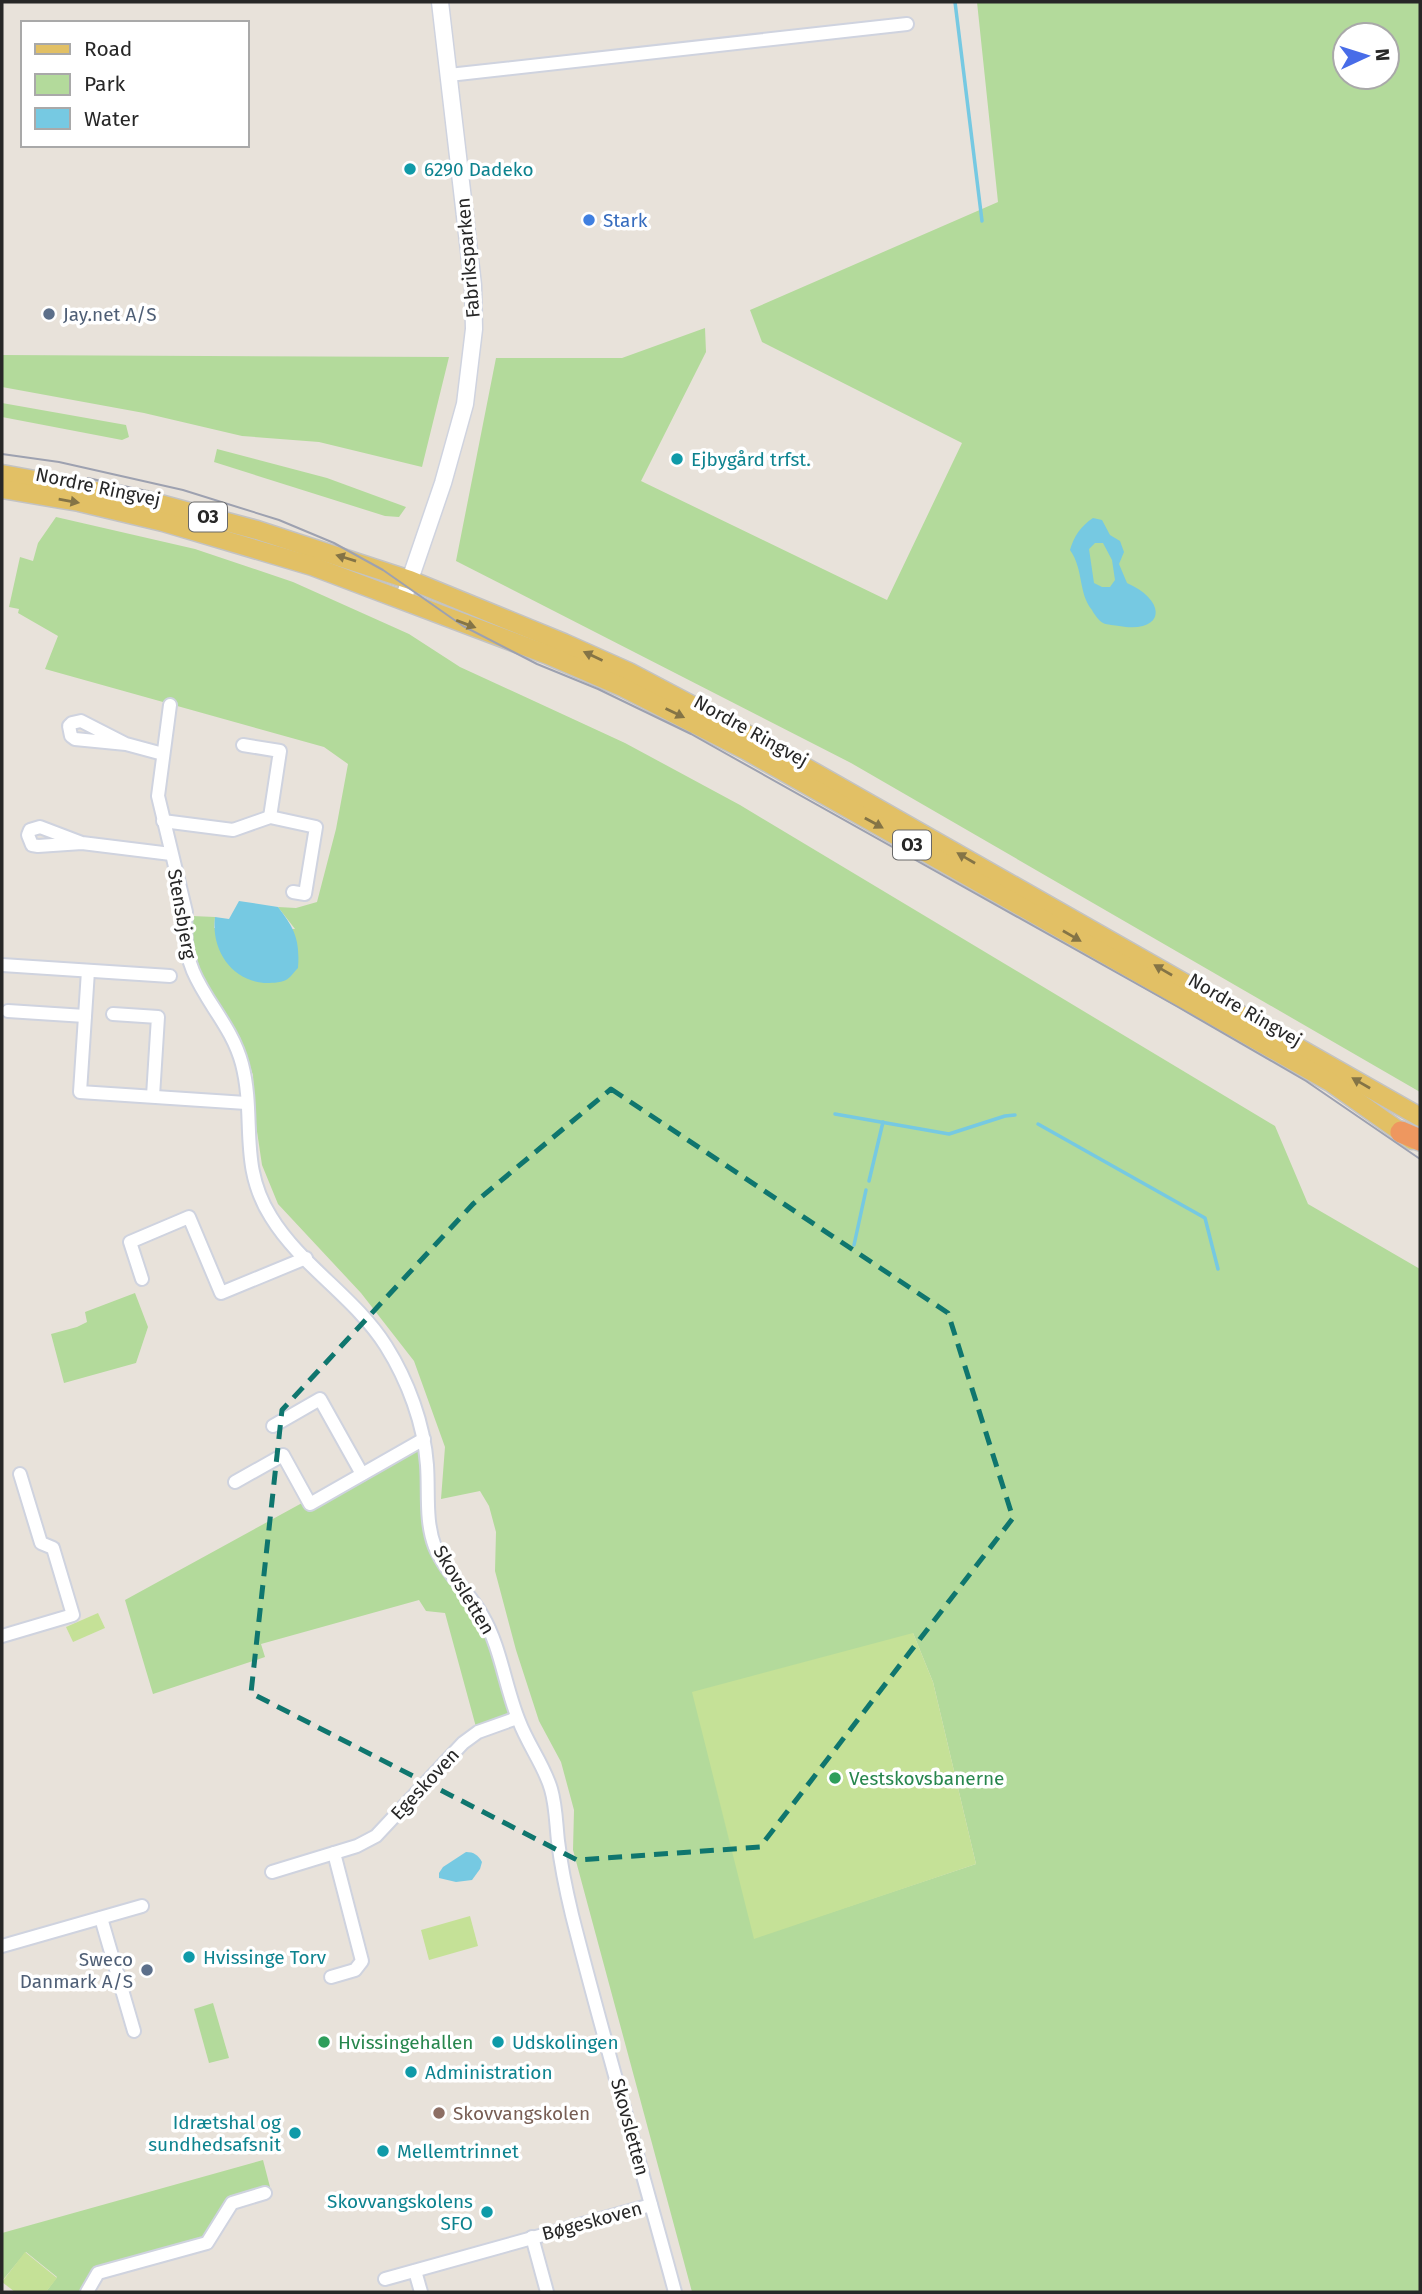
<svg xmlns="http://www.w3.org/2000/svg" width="1422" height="2294" viewBox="0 0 1422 2294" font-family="'Fira Sans',sans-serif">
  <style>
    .green { fill: #b3da9b; fill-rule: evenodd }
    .pitch { fill: #c5e197 }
    .water { fill: #76c9e2; fill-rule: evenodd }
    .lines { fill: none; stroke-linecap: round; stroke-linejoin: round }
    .stream { stroke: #76c9e2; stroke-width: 3.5 }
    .street-casing { stroke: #cfd3df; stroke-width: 16 }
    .secondary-casing { stroke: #cfd3df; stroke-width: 19 }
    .primary-casing { stroke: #c3c3c3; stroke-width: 21 }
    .highway-casing { stroke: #c3c3c3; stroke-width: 24 }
    .street { stroke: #fff; stroke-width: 12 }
    .secondary { stroke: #fff; stroke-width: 16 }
    .primary { stroke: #e2c065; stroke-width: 18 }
    .highway { stroke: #ee975f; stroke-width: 21 }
    .tram { stroke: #9da1b0; stroke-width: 2 }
    .oneway { fill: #847446 }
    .marked { fill: none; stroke: #0f766e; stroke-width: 5; stroke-dasharray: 14 9; stroke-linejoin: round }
    .culture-dot { fill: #0f9aa8; stroke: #fff; stroke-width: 2.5 }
    .shop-dot { fill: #3f7fe0; stroke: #fff; stroke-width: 2.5 }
    .service-dot { fill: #5c6f8a; stroke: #fff; stroke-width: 2.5 }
    .leisure-dot { fill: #2e9e5b; stroke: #fff; stroke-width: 2.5 }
    .education-dot { fill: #8d6e63; stroke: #fff; stroke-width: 2.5 }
    .labels { text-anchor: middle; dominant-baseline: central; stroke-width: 7; stroke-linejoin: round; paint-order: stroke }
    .shield { fill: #fff; stroke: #686868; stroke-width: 2 }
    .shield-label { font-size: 18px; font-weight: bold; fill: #272727 }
    .culture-label { font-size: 19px; fill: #0d838f; stroke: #fff; text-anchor: start }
    .shop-label { font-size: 19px; fill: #366cbe; stroke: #fff; text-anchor: start }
    .street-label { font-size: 19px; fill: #272727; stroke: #fff }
    .service-label { font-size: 19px; fill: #4e5e75; stroke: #fff; text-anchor: start }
    .leisure-label { font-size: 19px; fill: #27864d; stroke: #fff; text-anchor: start }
    .education-label { font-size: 19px; fill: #785e54; stroke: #fff; text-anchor: start }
  </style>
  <rect width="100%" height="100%" fill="#e8e2da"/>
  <!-- green -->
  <g class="green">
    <path d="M977,2H1420V1092L851,763L456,561L496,358H622L705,328L706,352L641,481L887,600L962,443L762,342L750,310L998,202ZM1345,35H1387V77H1345Z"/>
    <path d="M2,355L449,357L422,467L319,442L242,436L144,413L2,387Z"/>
    <path d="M2,403L126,425L129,437L122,440L2,417Z"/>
    <path d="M217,449L327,478L406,507L399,517L385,516L214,462Z"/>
    <path d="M56,517L195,549L293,582L409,634L460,667L625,743L740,805L1275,1126L1308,1204L1420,1269V2292H692L573,1850L574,1810L561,1762L539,1721L516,1650L495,1571L496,1532L489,1506L480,1491L441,1499L445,1447L414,1361L361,1293L278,1204L262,1165L255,1118L253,1075L240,1037L202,977L191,938L192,916L215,917L214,928L295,929L278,907L296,908L317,902L336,829L348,764L324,747L45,669L58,636L18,613L19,609L9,607L20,557L33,561L38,543ZM913,1633L933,1682L976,1864L754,1938Z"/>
    <path d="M135,1293L148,1327L136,1363L64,1383L51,1334L77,1327L87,1322L85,1312Z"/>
    <path d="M418,1448L423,1480V1528L435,1563L467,1601L485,1630L509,1714L476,1727L445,1613L426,1611L419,1600L261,1644L265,1657L153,1694L125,1600L302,1503L308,1509Z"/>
    <path d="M213,2003L229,2058L209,2063L194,2009Z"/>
    <path d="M263,2160L270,2187L232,2196L204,2237L101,2265L81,2292H46L57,2277L26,2252L2,2281V2233Z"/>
  </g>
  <!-- pitch -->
  <g class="pitch">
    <path d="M98,1613L105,1628L73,1642L66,1627Z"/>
    <path d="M913,1633L933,1682L976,1864L754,1939L692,1692Z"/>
    <path d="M470,1916L478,1946L429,1960L421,1930Z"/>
    <path d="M25,2252L57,2278L46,2292H15L2,2282Z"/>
  </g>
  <!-- water -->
  <g class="water">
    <path d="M1093,518L1102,520L1110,535L1120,541L1124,552L1119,564L1127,583C1168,601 1165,634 1119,626C1115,625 1107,625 1103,623C1099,621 1094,614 1092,610C1078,593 1084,570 1070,550C1074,536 1081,526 1093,518ZM1095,543H1103L1112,560L1115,580L1110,587H1102L1094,583L1089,549Z"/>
    <path d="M239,901L278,907C295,929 300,940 298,968C294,972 290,978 286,980C280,983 270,983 264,983C231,980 211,950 215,917L229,919Z"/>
    <path d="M466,1852C474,1852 478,1855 482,1862L480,1869L472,1880L456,1882L439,1878V1873L443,1867Z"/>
  </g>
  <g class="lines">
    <!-- stream -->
    <g class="stream">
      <path d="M955,2L982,221"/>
      <path d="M835,1114L949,1134L1005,1116L1015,1115"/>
      <path d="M1038,1124L1205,1218L1218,1269"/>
      <path d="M869,1181L883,1122"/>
      <path d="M854,1245L866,1190"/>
    </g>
    <defs>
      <g id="street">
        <path d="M449,75L907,24"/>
        <path d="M170,705L158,796L186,912C184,933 185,952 193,971C207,1004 232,1027 242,1064C256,1118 238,1165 271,1217C301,1266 355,1297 386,1346C408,1381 424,1424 427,1465C429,1493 425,1521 435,1547C446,1573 468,1591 482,1615C501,1647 505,1687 519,1721C528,1745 544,1765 551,1789C556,1806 556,1823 558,1841C561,1866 566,1890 572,1915C604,2041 641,2166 675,2292"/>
        <path d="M126,744L75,739L71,736L69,726L72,723L81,721L126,744L163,754"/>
        <path d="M243,745L280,751L270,817"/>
        <path d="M163,821L233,830L270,817L316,827L305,894L293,892"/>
        <path d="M82,843L38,846L32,845L28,835L30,830L40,827L82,843L171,854"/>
        <path d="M2,965L170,976"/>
        <path d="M88,971L80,1092L246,1103"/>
        <path d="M8,1011L85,1016"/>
        <path d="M113,1014L158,1017L153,1096"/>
        <path d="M142,1279L130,1242L189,1217L221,1293L306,1258"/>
        <path d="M273,1426L320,1399L362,1474"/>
        <path d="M235,1482L283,1455L310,1504L424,1439"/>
        <path d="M2,1636L73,1615L53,1548L41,1543L20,1474"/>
        <path d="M272,1872L357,1846L376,1836L463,1743L478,1732L517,1718"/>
        <path d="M101,1918L134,2031"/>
        <path d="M2,1946L142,1906"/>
        <path d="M331,1977L355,1970L362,1961L334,1853"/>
        <path d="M532,2237L547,2292"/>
        <path d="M415,2271L421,2292"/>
        <path d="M385,2279L651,2205"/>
        <path d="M87,2292L98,2273L207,2243L232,2203L265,2193"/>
      </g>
      <path id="secondary" d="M403,600L443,483L465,404L474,329L473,285L440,2"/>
      <g id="primary">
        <path d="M2,474L145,500L257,530L410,580L564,643L629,672L754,738L1420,1117"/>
        <path d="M2,489L79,502L163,522L312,566L548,655L622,687L747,751L1330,1082L1412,1140"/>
      </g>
      <path id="highway" d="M1401,1132L1420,1140"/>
    </defs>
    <!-- street casing -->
    <use href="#street" class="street-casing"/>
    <!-- secondary casing -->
    <use href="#secondary" class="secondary-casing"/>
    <!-- primary casing -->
    <use href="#primary" class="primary-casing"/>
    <!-- highway casing -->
    <use href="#highway" class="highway-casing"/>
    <!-- street -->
    <use href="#street" class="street"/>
    <!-- secondary -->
    <use href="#secondary" class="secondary"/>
    <!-- primary -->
    <use href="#primary" class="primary"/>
    <!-- highway -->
    <use href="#highway" class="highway"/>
    <!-- tram -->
    <g class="tram">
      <path d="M2,454L59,462L183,490L279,520L334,543L383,570L463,626L537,664L598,689L691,734L1178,1007L1306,1081L1420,1159"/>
      <path d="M88,478L146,491"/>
    </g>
  </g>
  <!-- one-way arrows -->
  <defs><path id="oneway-solid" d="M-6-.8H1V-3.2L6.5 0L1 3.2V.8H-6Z" transform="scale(1.75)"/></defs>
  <g class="oneway">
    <use href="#oneway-solid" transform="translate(69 501) rotate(10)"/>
    <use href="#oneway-solid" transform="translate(346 558) rotate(-163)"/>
    <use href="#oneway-solid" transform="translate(466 624) rotate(21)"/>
    <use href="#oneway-solid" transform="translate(593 656) rotate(-155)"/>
    <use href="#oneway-solid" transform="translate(675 713) rotate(26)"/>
    <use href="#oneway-solid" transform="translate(874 823) rotate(29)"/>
    <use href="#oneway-solid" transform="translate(966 858) rotate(-150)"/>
    <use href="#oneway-solid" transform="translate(1072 936) rotate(30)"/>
    <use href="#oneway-solid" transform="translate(1163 970) rotate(-150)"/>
    <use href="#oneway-solid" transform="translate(1361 1083) rotate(-150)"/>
  </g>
  <!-- marked area -->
  <path class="marked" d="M611,1089L948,1313L1013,1518L760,1847L577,1860L251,1693L282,1410L473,1204Z"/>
  <!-- markers -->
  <g class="culture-dot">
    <circle cx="410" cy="169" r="7"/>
    <circle cx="677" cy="459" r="7"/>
    <circle cx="189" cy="1957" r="7"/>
    <circle cx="498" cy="2042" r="7"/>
    <circle cx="411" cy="2072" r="7"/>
    <circle cx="295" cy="2133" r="7"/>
    <circle cx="383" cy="2151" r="7"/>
    <circle cx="487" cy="2212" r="7"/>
  </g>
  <circle class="shop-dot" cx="589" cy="220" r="7"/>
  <g class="service-dot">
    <circle cx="49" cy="314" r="7"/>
    <circle cx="147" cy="1970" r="7"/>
  </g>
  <g class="leisure-dot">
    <circle cx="835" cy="1778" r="7"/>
    <circle cx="324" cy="2042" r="7"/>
  </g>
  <circle class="education-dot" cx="439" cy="2113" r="7"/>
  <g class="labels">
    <!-- shield labels -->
    <g class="shield">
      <rect x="189" y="502.5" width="38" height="29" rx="5"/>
      <rect x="893" y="830.5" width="38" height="29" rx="5"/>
    </g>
    <g class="shield-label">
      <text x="208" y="517">O3</text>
      <text x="912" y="845">O3</text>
    </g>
    <!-- culture labels -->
    <g class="culture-label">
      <text x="424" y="169">6290 Dadeko</text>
      <text x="691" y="459">Ejbygård trfst.</text>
      <text x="203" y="1957">Hvissinge Torv</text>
      <text x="512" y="2042">Udskolingen</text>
      <text x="425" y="2072">Administration</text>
      <text x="281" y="2122" text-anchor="end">Idrætshal og<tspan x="281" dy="22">sundhedsafsnit</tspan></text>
      <text x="397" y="2151">Mellemtrinnet</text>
      <text x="473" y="2201" text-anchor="end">Skovvangskolens<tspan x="473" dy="22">SFO</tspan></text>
    </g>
    <!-- shop labels -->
    <g class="shop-label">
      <text x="603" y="220">Stark</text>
    </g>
    <!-- street labels -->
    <g class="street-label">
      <text transform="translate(468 258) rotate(-95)">Fabriksparken</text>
      <text transform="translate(98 487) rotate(12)">Nordre Ringvej</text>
      <text transform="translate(751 731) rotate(29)">Nordre Ringvej</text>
      <text transform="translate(182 914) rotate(80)">Stensbjerg</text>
      <text transform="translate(1245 1010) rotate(30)">Nordre Ringvej</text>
      <text transform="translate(464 1590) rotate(59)">Skovsletten</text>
      <text transform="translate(425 1784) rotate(-47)">Egeskoven</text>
      <text transform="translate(630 2127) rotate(75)">Skovsletten</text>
      <text transform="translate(592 2221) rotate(-15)">Bøgeskoven</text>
    </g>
    <!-- service labels -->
    <g class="service-label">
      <text x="63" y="314">Jay.net A/S</text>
      <text x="133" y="1959" text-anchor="end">Sweco<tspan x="133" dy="22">Danmark A/S</tspan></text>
    </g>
    <!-- leisure labels -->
    <g class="leisure-label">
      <text x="849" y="1778">Vestskovsbanerne</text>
      <text x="338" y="2042">Hvissingehallen</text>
    </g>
    <!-- education labels -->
    <g class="education-label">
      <text x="453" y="2113">Skovvangskolen</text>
    </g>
  </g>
  <!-- border -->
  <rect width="1422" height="2294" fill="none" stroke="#272727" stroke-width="7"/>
  <!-- legend -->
  <rect x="21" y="21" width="228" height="126" fill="#ffffff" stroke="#a9a9a9" stroke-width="2"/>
  <rect x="35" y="44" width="35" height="10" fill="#e2c065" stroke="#a9a9a9" stroke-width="2"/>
  <text x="84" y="56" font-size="21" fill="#272727">Road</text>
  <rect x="35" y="74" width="35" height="21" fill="#b3da9b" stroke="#a9a9a9" stroke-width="2"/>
  <text x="84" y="91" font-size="21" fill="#272727">Park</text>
  <rect x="35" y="108" width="35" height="21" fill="#76c9e2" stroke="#a9a9a9" stroke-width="2"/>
  <text x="84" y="126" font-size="21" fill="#272727">Water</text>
  <!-- north arrow -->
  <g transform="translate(1366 56) rotate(86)"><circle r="33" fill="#ffffff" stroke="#a9a9a9" stroke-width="2"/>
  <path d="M0-5L12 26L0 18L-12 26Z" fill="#486ce8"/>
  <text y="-10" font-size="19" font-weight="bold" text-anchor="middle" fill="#272727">N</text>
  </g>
</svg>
